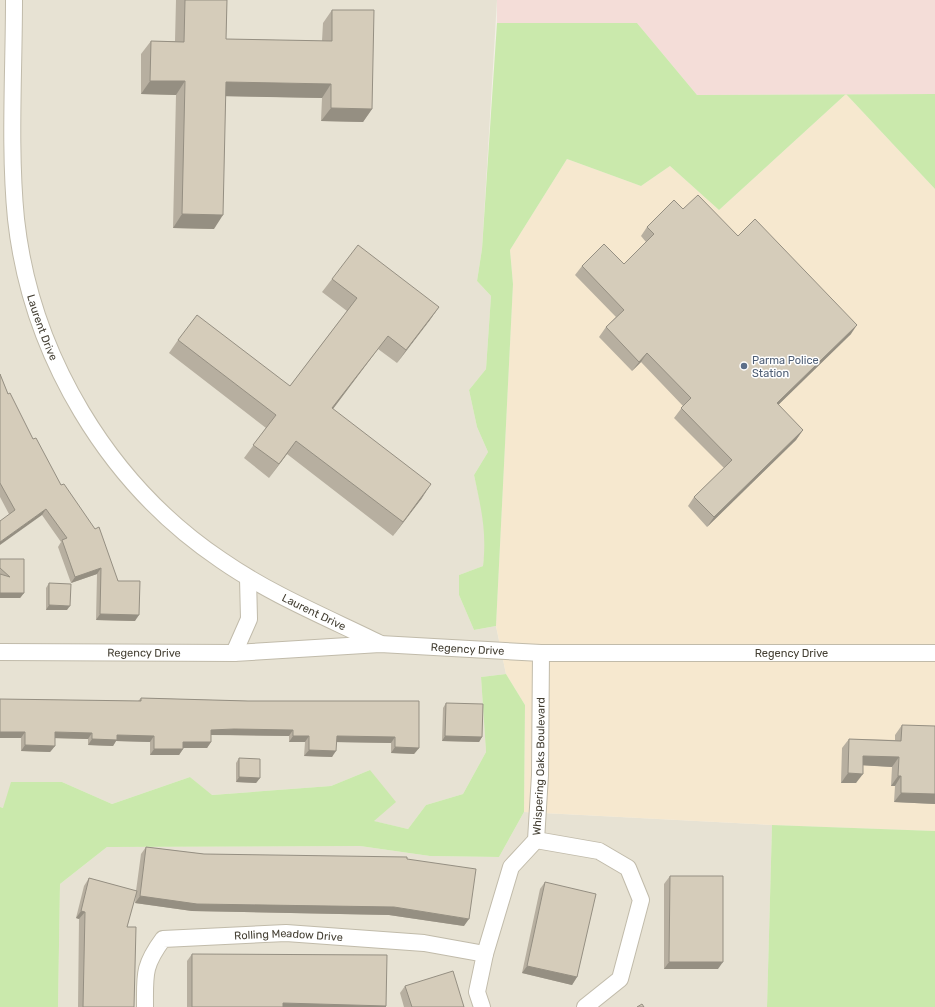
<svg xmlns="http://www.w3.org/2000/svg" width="935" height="1007" viewBox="0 0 935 1007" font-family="Rubik,sans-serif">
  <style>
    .residential { fill: #e7e2d3 }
    .commercial { fill: #f6e8cf }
    .medical { fill: #f4ddd8 }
    .green { fill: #cae9ac }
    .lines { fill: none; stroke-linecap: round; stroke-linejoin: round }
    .street-casing { stroke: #c1bbaa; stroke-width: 18 }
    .street { stroke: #fff; stroke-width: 16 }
    .wall { fill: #b7afa0 }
    .shaded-wall { fill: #958f82 }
    .building { fill: #d5ccba; stroke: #958f82 }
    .service-dot { fill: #5c6f8a; stroke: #fff; stroke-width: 1.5 }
    .labels { text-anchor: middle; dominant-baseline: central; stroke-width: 3; stroke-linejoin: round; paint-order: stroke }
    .street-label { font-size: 11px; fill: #454034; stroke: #fff }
    .service-label { font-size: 11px; fill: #4e5e75; stroke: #fff; text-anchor: start }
  </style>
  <rect width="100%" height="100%" fill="#f3efe5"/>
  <!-- residential -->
  <g class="residential">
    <path d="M0,0H497L482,249L477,281L491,296L486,369L469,390L477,427L488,452L474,475L484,519L486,541L483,566L459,575V595L474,630L496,626L506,674L481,677L486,752L463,794L426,805L408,829L373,821L370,770L331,786L211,795L190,777L112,804L62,782L3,808L0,807Z"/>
    <path d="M524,812L772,825L767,1007H58L60,884L107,847L360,846L430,856L499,857Z"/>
  </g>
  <!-- commercial -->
  <path class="commercial" d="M846,94L935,189V831L772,825L524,812L525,705L506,674L496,626L513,284L510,250L567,159L641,186L670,166L719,210Z"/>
  <!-- medical -->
  <path class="medical" d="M497,0H935V94L697,95L637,23H497Z"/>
  <!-- green -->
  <g class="green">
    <path d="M497,23H637L697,95L935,94V189L846,94L719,210L670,166L641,186L567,159L510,250L513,284L496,626L474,630L459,595V575L483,566C487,531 481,508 474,475L488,452L477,427L469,390L486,369L491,296L477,281L482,249Z"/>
    <path d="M506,674L525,705L524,812L499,857L430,856L360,846L107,847L60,884L58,1007H0V807L3,808L11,782H62L112,804L190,777L212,795L331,786L370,770L396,802L374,821L408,829L426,805L463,794L486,752L481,677Z"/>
    <path d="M772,825L935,831V1007H767Z"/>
  </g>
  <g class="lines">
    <defs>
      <g id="street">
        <path id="s1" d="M14,0C14,71 9,149 16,219C31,355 108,484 221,560C270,594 326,617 379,643"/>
        <path id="s2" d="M0,652L234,653L380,644L541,653H935"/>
        <path d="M234,653L249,619L248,578"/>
        <path d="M536,840L599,851L628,868L641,900L620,979L585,1007"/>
        <path id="s3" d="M145,1007C145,975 143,966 163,939L286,933L424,943L485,954"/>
        <path id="s4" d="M482,1007L477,992L485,954L511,867L536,840L540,775L541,653"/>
      </g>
    </defs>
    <!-- street casing -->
    <use href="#street" class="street-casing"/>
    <!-- street -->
    <use href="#street" class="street"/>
  </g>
  <!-- wall -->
  <g class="wall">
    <path d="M176,0H227L226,39L322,41L323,23L332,10L372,109L363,122L321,121L322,98L225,96L214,229L173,228L176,95L141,94V54L151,41H175Z"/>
    <path d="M683,209L738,236L851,334L778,405L803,430L796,440L707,527L688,506L694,497L724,468L674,418L683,406L641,362L632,371L599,337L606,327L616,317L575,275L582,266L624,264L646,242L641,236L647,227Z"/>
    <path d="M332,279L439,307L397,363L378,349L333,409L422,498L393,536L287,454L269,478L244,458L266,428L169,353L178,340L290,386L347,311L322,292Z"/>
    <path d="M0,374L8,394L33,439L61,485L118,581L135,621L96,620L97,574L71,583L58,547L61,542L42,515L9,514L0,497Z"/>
    <path d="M0,559L24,593L20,598H0Z"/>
    <path d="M49,583L67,610H46V588Z"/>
    <path d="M141,698L248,701H419V748L414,754L391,753V743L337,742L332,757L304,756L305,742H289V736L211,735V742L207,748H183V749L179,755H150V742L116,741L113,746L88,745V739L55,738V746L50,752L21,751V738H0V699L138,701Z"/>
    <path d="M446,703L482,737L479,742L442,741L443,708Z"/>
    <path d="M902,725L935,804L894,802L895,786H891L892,767L863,765L856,783H841L842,748L849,739L895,740V735Z"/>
    <path d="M239,758L260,778L256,783L236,782V763Z"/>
    <path d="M146,847L204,854L407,859L464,926L389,915L192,911L135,903L136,892L127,927L134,1007H78L79,919L76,918L84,886L89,878L136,891L141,854Z"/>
    <path d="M670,876L718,969H664V884Z"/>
    <path d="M545,882L577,977L572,985L522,973L540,889Z"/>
    <path d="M192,954L386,1006V1007H187V961Z"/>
    <path d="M405,986L464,1007H404L400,993Z"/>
  </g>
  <!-- shaded-wall -->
  <g class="shaded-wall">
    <path d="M150,81H185L176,95L141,94Z"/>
    <path d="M226,82L331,84L322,98L216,96Z"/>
    <path d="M331,108L372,109L363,122L321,121Z"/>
    <path d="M182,214L223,215L214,229L173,228Z"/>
    <path d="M439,307L430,320L397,363L406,350Z"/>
    <path d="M857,325L851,334L770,413L777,403Z"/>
    <path d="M388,336L378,349L323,422L332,408Z"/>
    <path d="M647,353L641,362L632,371L639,362Z"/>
    <path d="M803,430L796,440L707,527L714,517Z"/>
    <path d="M296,441L287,454L269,478L279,464Z"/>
    <path d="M431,484L422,498L393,536L403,522Z"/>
    <path d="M46,509L42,515L0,545V542Z"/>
    <path d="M101,568L97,574L71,583L75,577Z"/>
    <path d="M0,593H24L20,598H0Z"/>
    <path d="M49,605L70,606L67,610H46Z"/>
    <path d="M100,614L139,615L135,621L96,620Z"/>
    <path d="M234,729L293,730L289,736L230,735H207L211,730Z"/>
    <path d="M0,732H25L21,738H0Z"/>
    <path d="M55,732L92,733L88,739L51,738Z"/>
    <path d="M117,735L154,736L150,742L116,741L113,746L88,745L92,739Z"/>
    <path d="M293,736H309L305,742H289Z"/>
    <path d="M337,736L395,737L391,743L333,742Z"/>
    <path d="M445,736L482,737L479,742L442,741Z"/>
    <path d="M183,742H211L207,748H179Z"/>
    <path d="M25,745L55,746L50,752L21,751Z"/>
    <path d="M395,747L419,748L414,754L391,753Z"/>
    <path d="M154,749H183L179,755H150Z"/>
    <path d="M309,750L336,751L332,757L304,756Z"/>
    <path d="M863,756L899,757L892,767L857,765Z"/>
    <path d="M848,773L863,774L856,783H841Z"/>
    <path d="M898,776H901L895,786H891Z"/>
    <path d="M239,777L260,778L256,783L236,782Z"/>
    <path d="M901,793L935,794V804L894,802Z"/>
    <path d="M140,896L394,907L469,919L464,926L389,915L192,911L135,903Z"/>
    <path d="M81,911L85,912L79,919L76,918Z"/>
    <path d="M669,962H723L718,969H664Z"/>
    <path d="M527,966L577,977L572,985L522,973Z"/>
    <path d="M283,1003L386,1006V1007H280Z"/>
  </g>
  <!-- building -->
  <g class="building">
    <path d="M185,0H227L226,39L332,41V10H374L372,109L331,108V84L226,82L223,215L182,214L185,81H150L151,41L184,42Z"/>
    <path d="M698,195L738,236L755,219L857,325L777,403L803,430L714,517L694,497L732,460L681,408L691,398L647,353L639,362L606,327L624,310L582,266L604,244L624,264L654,234L647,227L674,200L683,209Z"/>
    <path d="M358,245L439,307L406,350L388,336L332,408L431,484L403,522L296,441L279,464L253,445L276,415L178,340L197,315L290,386L357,298L332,279Z"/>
    <path d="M0,374L8,394L10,393L33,439L36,438L61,485L64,484L95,529L99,527L118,581H140L139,615L100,614L101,568L75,577L62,540L67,538L46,509L0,542V521L15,510L0,483Z"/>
    <path d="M0,559H24V593H0V574L10,577L0,568Z"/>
    <path d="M49,583L71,584L70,606L49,605Z"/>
    <path d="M141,698L248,701H419V748L395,747V737L337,736L336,751L309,750V736H293V730L234,729L211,730V742H183V749H154V736L117,735V740L92,739V733L55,732V746L25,745V732H0V699L141,701Z"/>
    <path d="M446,703L483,704L482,737L445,736Z"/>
    <path d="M902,725L935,726V794L901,793V776H898L899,757L863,756V774L848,773L849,739L901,741Z"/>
    <path d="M239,758L260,759V778L239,777Z"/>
    <path d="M146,847L204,854L407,857V859L476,869L469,919L394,907L197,904L140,896Z"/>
    <path d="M670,876H723V962H669Z"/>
    <path d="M89,878L137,891L127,927H136L134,1007H83L85,912L81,911Z"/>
    <path d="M545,882L596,894L577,977L527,966Z"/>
    <path d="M192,954L387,955L386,1006L283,1003V1007H192Z"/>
    <path d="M453,971L464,1007H412L405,986Z"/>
    <path d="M642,1004L644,1007H637Z"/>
  </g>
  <!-- markers -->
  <circle class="service-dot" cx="744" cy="366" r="4"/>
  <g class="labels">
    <!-- street labels -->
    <g class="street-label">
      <text stroke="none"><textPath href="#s1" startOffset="331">Laurent Drive</textPath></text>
      <text stroke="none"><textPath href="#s1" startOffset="736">Laurent Drive</textPath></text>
      <text stroke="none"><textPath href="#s2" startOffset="468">Regency Drive</textPath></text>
      <text stroke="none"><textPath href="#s2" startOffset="144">Regency Drive</textPath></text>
      <text stroke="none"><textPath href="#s2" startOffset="792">Regency Drive</textPath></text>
      <text stroke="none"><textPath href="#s4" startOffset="256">Whispering Oaks Boulevard</textPath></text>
      <text stroke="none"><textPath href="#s3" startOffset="198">Rolling Meadow Drive</textPath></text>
    </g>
    <!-- service labels -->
    <g class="service-label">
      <text x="752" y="360">Parma Police<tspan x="752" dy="13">Station</tspan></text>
    </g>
  </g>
</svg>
